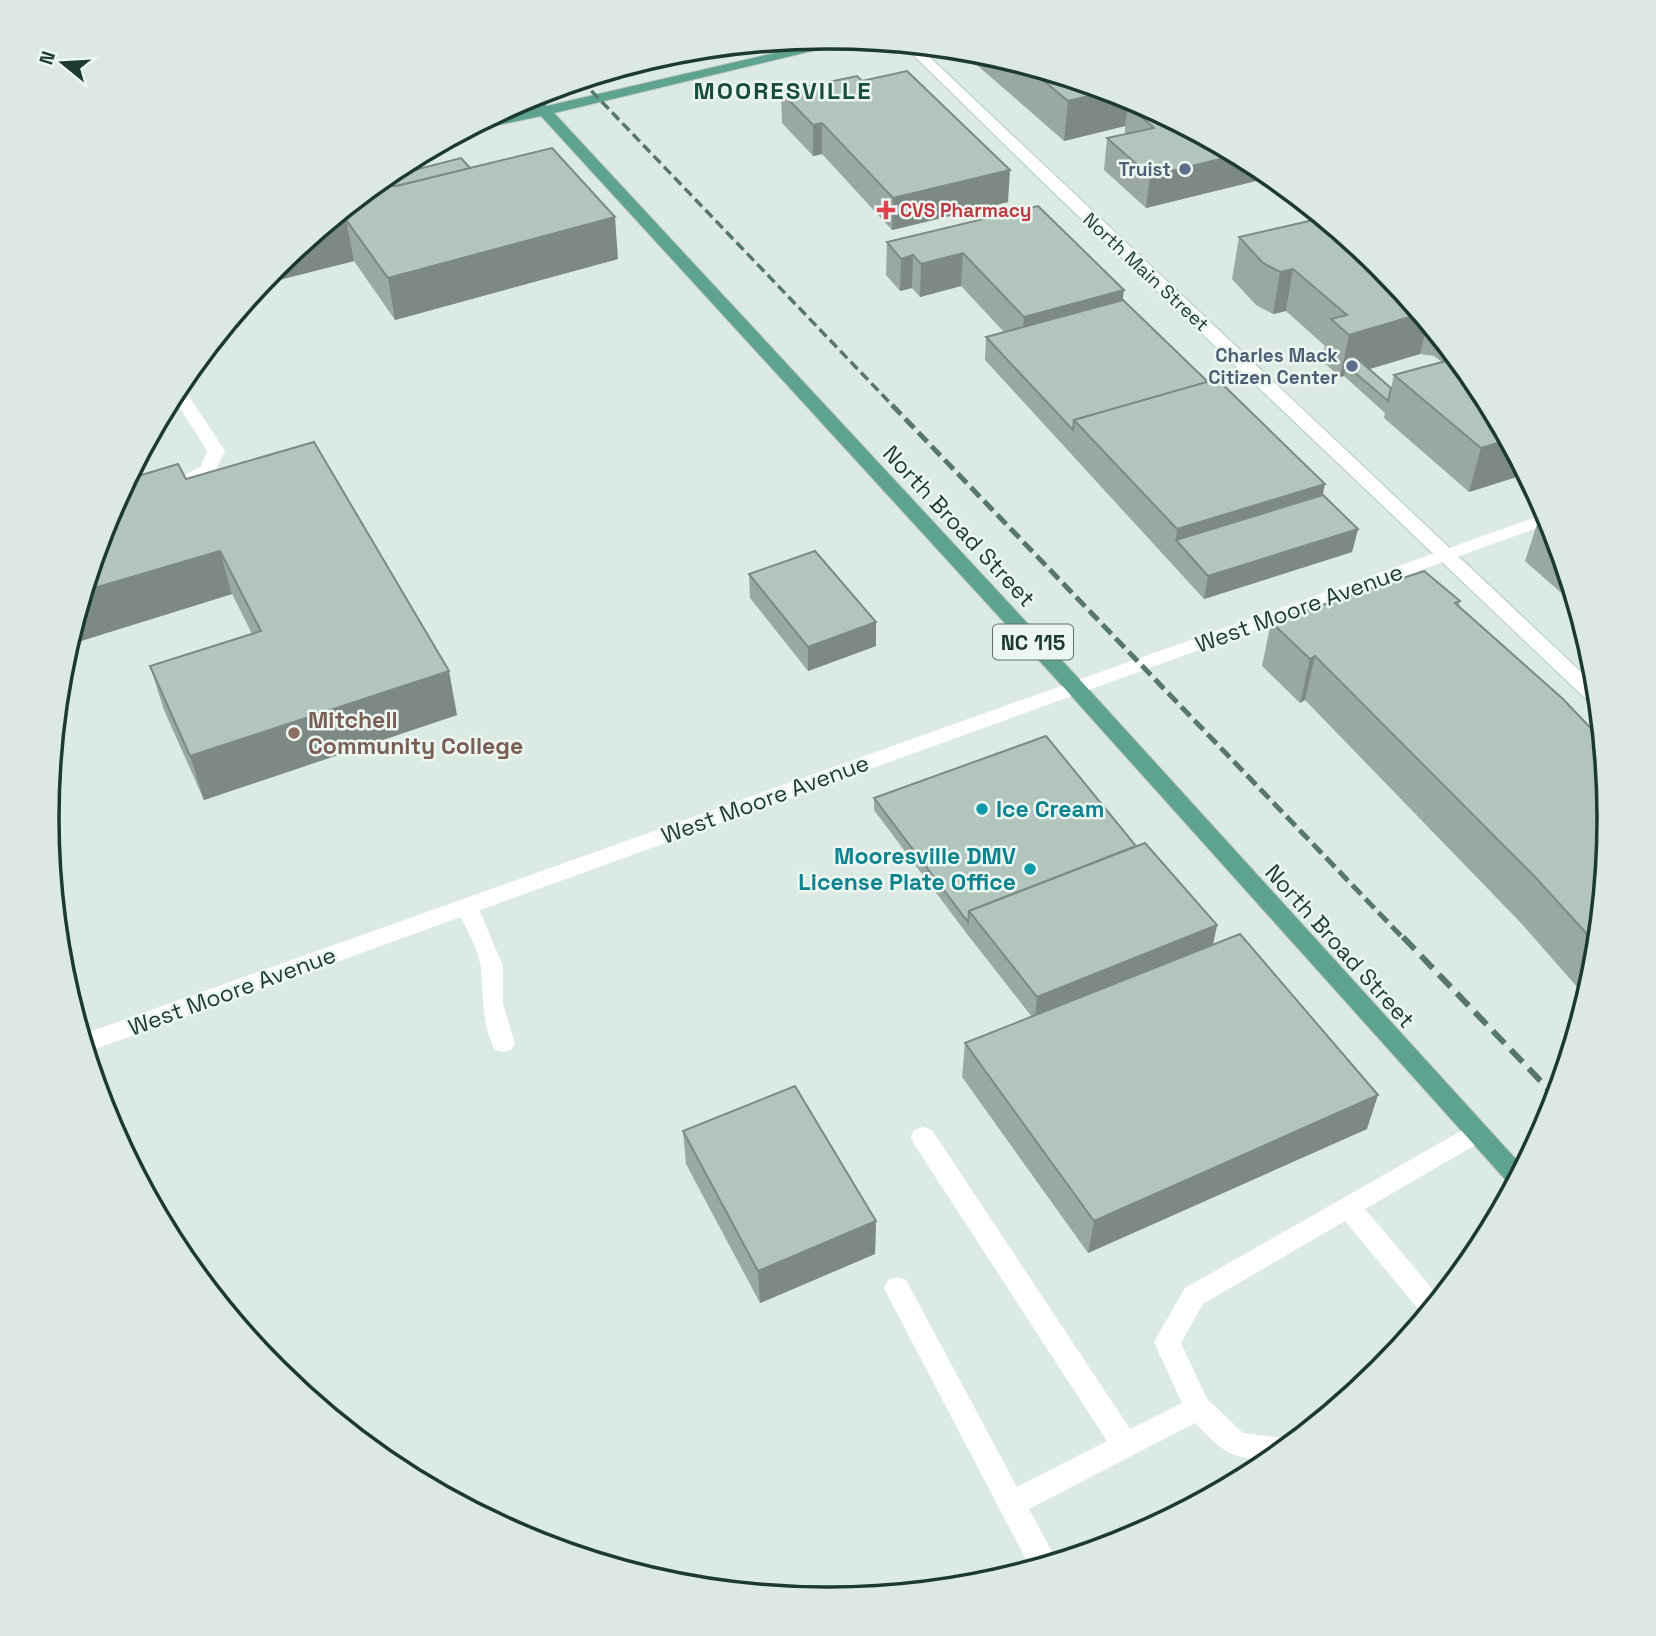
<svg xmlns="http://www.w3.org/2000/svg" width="1656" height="1636" viewBox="0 0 1656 1636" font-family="'Space Grotesk',sans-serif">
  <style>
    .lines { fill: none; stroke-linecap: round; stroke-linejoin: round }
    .secondary-casing { stroke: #afcac0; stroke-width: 2 }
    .primary-casing { stroke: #bbc4c2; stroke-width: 2 }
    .service { fill: #fff; fill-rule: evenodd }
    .minor { fill: #fff; fill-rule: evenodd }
    .secondary { fill: #fff; fill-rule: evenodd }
    .primary { fill: #5da390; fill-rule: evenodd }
    .rail-far2 { stroke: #57766d; stroke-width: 3.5; stroke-dasharray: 10 5; stroke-linecap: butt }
    .rail-far1 { stroke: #57766d; stroke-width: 5; stroke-dasharray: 13 6; stroke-linecap: butt }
    .rail { stroke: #57766d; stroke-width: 6; stroke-dasharray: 17 9; stroke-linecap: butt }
    .wall { fill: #99a9a2; fill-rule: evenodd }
    .shaded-wall { fill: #7d8a84 }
    .building { fill: #b2c5bc; stroke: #7d8a84; stroke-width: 2 }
    .service-dot { fill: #5c6f8a; stroke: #edf7f1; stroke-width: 2.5 }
    .health-dot { fill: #e0444e; stroke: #edf7f1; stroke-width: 2.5 }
    .education-dot { fill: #8d6e63; stroke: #edf7f1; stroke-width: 2.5 }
    .culture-dot { fill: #0f9aa8; stroke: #edf7f1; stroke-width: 2.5 }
    .labels { text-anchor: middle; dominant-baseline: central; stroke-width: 5; stroke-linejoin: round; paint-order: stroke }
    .far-service-label { font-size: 19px; font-weight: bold; fill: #4e5e75; stroke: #edf7f1; text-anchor: end }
    .far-health-label { font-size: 19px; font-weight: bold; fill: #be3a42; stroke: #edf7f1; text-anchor: start }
    .far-street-label { font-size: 19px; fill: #1d3a32; stroke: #edf7f1 }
    .shield { fill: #edf7f1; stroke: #5b736b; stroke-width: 2 }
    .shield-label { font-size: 21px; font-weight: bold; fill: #1d3a32 }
    .street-label { font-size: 23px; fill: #1d3a32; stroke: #edf7f1 }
    .education-label { font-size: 23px; font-weight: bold; fill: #785e54; stroke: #edf7f1; text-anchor: start }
    .culture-label { font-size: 23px; font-weight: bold; fill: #0d838f; stroke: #edf7f1; text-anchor: start }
    .far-district-label { font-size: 24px; font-weight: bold; letter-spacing: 2px; fill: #184d3f; stroke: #edf7f1 }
    .rim { fill: none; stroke: #1d3a32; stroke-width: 3.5 }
  </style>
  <rect width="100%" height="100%" fill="#dceae4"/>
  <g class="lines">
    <defs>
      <path id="secondary" d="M903,45L918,46L1596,686L1598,706L1591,704L1053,192Z"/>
      <path id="primary" d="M839,38L857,40L554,113L1081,681L1523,1167L1512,1187L1067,691L541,116L460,133L481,122L535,109L525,99L536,94L547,106Z"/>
    </defs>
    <!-- secondary casing -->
    <use href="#secondary" class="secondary-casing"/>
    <!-- primary casing -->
    <use href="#primary" class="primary-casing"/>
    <!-- service -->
    <g class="service">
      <path d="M183,395L189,396L225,451L214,473L173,494L167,493L164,489L167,485L201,466L207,451L175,400Z"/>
      <path d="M467,899L475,901L478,907L503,966V1004L515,1043L511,1050L503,1052L495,1050C481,1023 484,997 481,969C479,949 464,925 456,907L459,901Z"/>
      <path d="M1475,1123L1484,1126L1487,1133L1484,1140L1365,1209L1440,1298L1425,1317L1345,1221L1203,1304L1181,1343L1207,1399L1243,1433L1282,1438L1292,1443L1269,1462C1226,1456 1225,1453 1195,1423L1029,1509L1057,1561L1031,1569L888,1296L884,1288L888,1280L897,1277L906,1280L1017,1487L1107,1441L914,1144L911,1137L914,1130L923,1127L932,1130L1130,1429L1182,1403L1154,1342L1185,1288Z"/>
    </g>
    <!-- minor -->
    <path class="minor" d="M1547,513L1551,523L87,1052L81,1035Z"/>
    <!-- secondary -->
    <use href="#secondary" class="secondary"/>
    <!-- primary -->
    <use href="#primary" class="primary"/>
    <!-- rail-far2 -->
    <path class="rail-far2" d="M581,80L894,407"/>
    <!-- rail-far1 -->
    <path class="rail-far1" d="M892,405L1404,939"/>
    <!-- rail -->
    <path class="rail" d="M1403,937L1556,1097"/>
  </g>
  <!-- wall -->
  <g class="wall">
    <path d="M962,50L981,52L1127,96L1262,169L1272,177L1146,208L1104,170L1107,138L1125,134V126L1064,141L962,52Z"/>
    <path d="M781,92L1008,202L892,230L822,154L813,156L782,123Z"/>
    <path d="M470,168L618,259L395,320L354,261L271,282L267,276L276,265L383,178Z"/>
    <path d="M1038,206L1123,300L1358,529L1352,552L1204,599L985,360L986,337L1004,332L961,286L920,297L912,288L900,291L886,275L887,242Z"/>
    <path d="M1319,215L1381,266L1478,384L1526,474L1469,492L1384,418L1385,413L1344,376L1340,377L1322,361L1325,346L1286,311L1273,314L1256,305L1232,279L1239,237L1318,218ZM1420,354L1434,356L1442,362L1394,375L1391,388L1369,369Z"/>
    <path d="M186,479L457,715L204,800L164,710L150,666L252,634L232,594L68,645L106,519Z"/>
    <path d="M1539,518L1550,519L1576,606L1525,561Z"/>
    <path d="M749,574L876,622V646L808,671L750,598Z"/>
    <path d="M1460,601L1459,606L1609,818L1594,971L1586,997L1520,922L1305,700L1300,703L1262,666L1271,622Z"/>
    <path d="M874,798L1136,846L1217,925L1213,945L1367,1129L1088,1253L962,1077L965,1043L1032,1017L967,934L874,810Z"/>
    <path d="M683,1131L876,1221L875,1254L760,1303L686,1164Z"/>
  </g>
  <!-- shaded-wall -->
  <g class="shaded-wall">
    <path d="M1110,91L1127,96L1151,109L1128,105L1125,126L1064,141L1068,101Z"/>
    <path d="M822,123V154L813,156V125Z"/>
    <path d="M1237,155L1262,169L1272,177L1146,208L1150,176Z"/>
    <path d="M1010,170L1008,202L892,230L893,198Z"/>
    <path d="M341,212L346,220L354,261L271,282L269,273L276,265Z"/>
    <path d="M615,217L618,259L395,320L388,278Z"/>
    <path d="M963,253L961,286L920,297L921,264Z"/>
    <path d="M913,255L912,288L900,291L901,259Z"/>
    <path d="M1293,269L1286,311L1273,314L1280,272Z"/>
    <path d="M1124,290L1120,323L1021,350L1024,317Z"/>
    <path d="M1420,314L1427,323L1420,354L1356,373L1346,365L1344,376L1340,377L1349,335Z"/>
    <path d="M1508,440L1526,474L1469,492L1481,448Z"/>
    <path d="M1325,484L1318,518L1176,540L1177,529Z"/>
    <path d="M1358,529L1352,552L1204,599L1208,576Z"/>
    <path d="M220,551L232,594L68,645L84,591Z"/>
    <path d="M876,622V646L808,671V647Z"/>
    <path d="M1315,656L1305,700L1300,703L1310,659Z"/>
    <path d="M449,671L457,715L204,800L190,756Z"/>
    <path d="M1217,925L1212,949L1035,1020L1037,997Z"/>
    <path d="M1378,1095L1367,1129L1088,1253L1094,1221Z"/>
    <path d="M876,1221L875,1254L760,1303L758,1271Z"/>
  </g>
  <!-- building -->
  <g class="building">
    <path d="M1026,66L1110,91L1068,101Z"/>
    <path d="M907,71L1010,170L893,198L822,123L813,125L781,92L857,76L862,81Z"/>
    <path d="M1139,103L1237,155L1150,176L1107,138L1154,128L1128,105Z"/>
    <path d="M552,148L615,217L388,278L346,220L325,225L376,183L396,186Z"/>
    <path d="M461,158L470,168L396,186L376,183L383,178Z"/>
    <path d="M1038,206L1124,290L1024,317L963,253L921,264L913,255L901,259L887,242Z"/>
    <path d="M1322,218L1381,266L1420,314L1349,335L1331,319L1347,315L1293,269L1280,272L1263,263L1239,237Z"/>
    <path d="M1123,300L1208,382L1074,420L1073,430L986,337Z"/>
    <path d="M1457,358L1478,384L1508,440L1481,448L1394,375Z"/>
    <path d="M1360,361L1391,388L1388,401L1346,365Z"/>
    <path d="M1217,379L1325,484L1177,529L1074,420Z"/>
    <path d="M314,442L449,671L190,756L150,666L261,631L220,551L84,591L106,519L128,479L178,464L186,479Z"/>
    <path d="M1323,495L1358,529L1208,576L1176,540Z"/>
    <path d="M1547,515L1550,519L1553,530L1539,518Z"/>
    <path d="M815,551L876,622L808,647L749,574Z"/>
    <path d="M1424,571L1460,601L1455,603L1563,699L1601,739L1609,818L1597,945L1536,878L1315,656L1310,659L1271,622Z"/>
    <path d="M1046,736L1136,846L969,911L968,922L874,798Z"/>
    <path d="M1145,843L1217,925L1037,997L969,911Z"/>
    <path d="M1240,934L1378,1095L1094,1221L965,1043Z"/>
    <path d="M795,1086L876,1221L758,1271L683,1131Z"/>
  </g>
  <!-- markers -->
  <g class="service-dot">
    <circle cx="1185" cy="169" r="7"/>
    <circle cx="1352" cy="366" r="7"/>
  </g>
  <path class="health-dot" d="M882.5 199.5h7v7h7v7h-7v7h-7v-7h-7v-7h7z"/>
  <circle class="education-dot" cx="294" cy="733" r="7"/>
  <g class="culture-dot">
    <circle cx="982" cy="809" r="7"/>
    <circle cx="1030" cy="869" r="7"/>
  </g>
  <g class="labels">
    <!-- far-service labels -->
    <g class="far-service-label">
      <text x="1171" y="169">Truist</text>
      <text x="1338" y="355">Charles Mack<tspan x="1338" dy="22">Citizen Center</tspan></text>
    </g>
    <!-- far-health labels -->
    <g class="far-health-label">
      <text x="900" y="210">CVS Pharmacy</text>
    </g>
    <!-- far-street labels -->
    <g class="far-street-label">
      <text transform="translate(1146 272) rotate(43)">North Main Street</text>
    </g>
    <!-- shield labels -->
    <rect class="shield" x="993" y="624.5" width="80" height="35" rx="5"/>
    <g class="shield-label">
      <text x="1033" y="642">NC 115</text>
    </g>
    <!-- street labels -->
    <g class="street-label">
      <text transform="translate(959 526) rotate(47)">North Broad Street</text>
      <text transform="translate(1299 608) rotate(-20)">West Moore Avenue</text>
      <text transform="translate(765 799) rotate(-20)">West Moore Avenue</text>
      <text transform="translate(1340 946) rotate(48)">North Broad Street</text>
      <text transform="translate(232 991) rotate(-20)">West Moore Avenue</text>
    </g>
    <!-- education labels -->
    <g class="education-label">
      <text x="308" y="720">Mitchell<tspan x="308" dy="26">Community College</tspan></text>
    </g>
    <!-- culture labels -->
    <g class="culture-label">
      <text x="996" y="809">Ice Cream</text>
      <text x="1016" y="856" text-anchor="end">Mooresville DMV<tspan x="1016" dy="26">License Plate Office</tspan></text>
    </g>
    <!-- far-district labels -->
    <g class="far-district-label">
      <text x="783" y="90">MOORESVILLE</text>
    </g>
  </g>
  <!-- crop -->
  <path d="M0 0H1656V1636H0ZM59 818a769 769 0 1 1 1538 0a769 769 0 1 1-1538 0Z" fill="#dce8e2" fill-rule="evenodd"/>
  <path class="rim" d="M59 818a769 769 0 1 1 1538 0a769 769 0 1 1-1538 0Z"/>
  <!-- north arrow -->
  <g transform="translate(63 63) rotate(288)" stroke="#edf7f1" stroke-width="5" paint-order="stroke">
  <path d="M0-5L12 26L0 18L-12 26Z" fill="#1d3a32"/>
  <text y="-10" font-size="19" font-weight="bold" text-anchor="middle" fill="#1d3a32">N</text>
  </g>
</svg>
